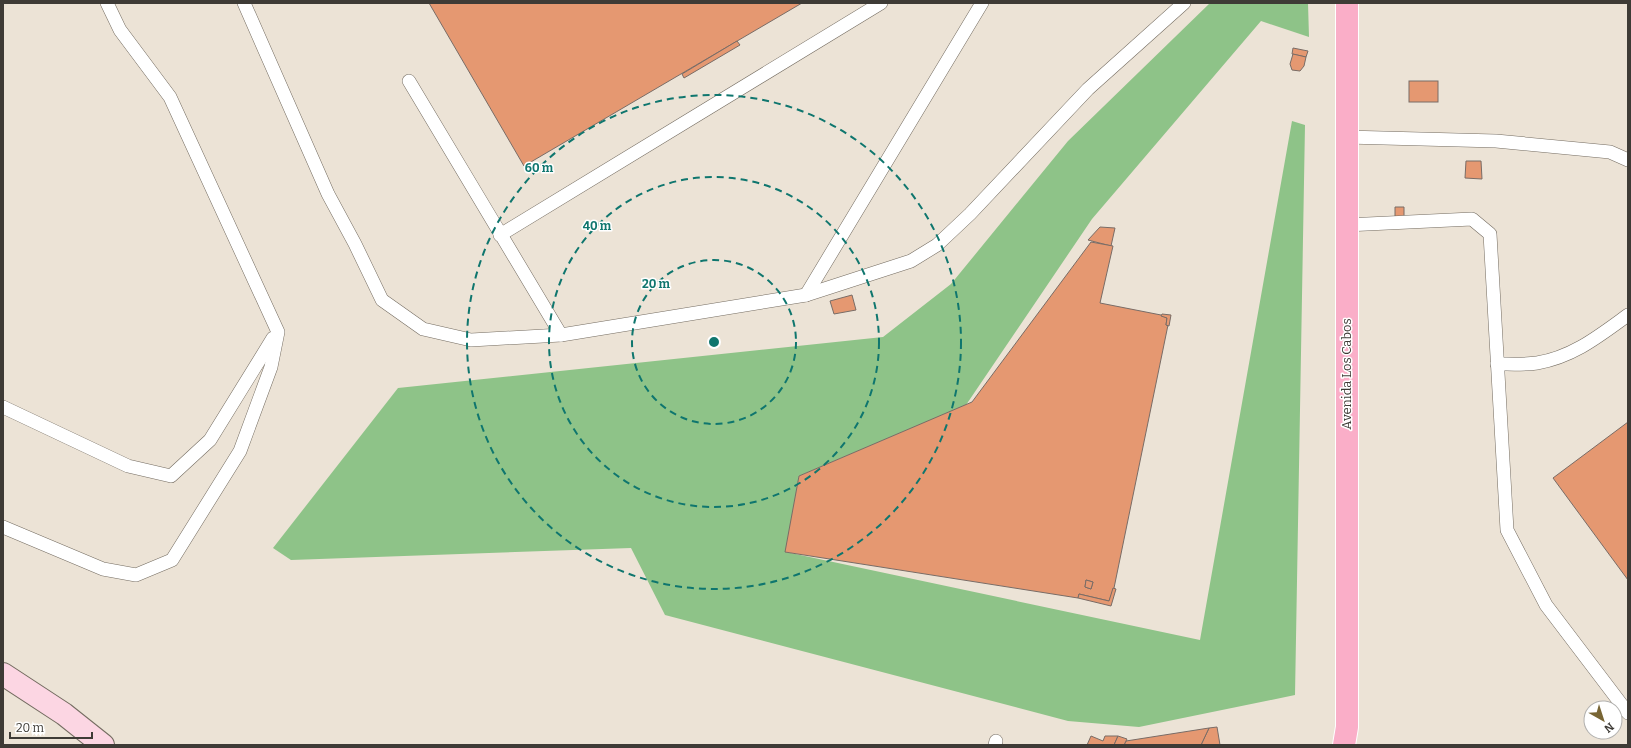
<svg xmlns="http://www.w3.org/2000/svg" width="1631" height="748" viewBox="0 0 1631 748" font-family="Bitter,serif">
  <style>
    .green { fill: #8ec388 }
    .building { fill: #e59871; stroke: #796c66; fill-rule: evenodd }
    .lines { fill: none; stroke-linecap: round; stroke-linejoin: round }
    .lane-casing { stroke: #746c61; stroke-width: 14 }
    .secondary-casing { stroke: #746c61; stroke-width: 24 }
    .primary-casing { stroke: #fff; stroke-width: 24 }
    .lane { stroke: #fff; stroke-width: 13 }
    .secondary { stroke: #fcd6e3; stroke-width: 22 }
    .primary { stroke: #faaec8; stroke-width: 22 }
    .ring { fill: none; stroke: #0f766e; stroke-width: 2; stroke-dasharray: 7 5 }
    .labels { text-anchor: middle; dominant-baseline: central; stroke-width: 3; stroke-linejoin: round; paint-order: stroke }
    .street-label { font-size: 13px; fill: #3e3b36; stroke: #fff }
    .centre { fill: #0f766e; stroke: #fff; stroke-width: 2 }
    .ring-label { font-size: 12px; text-anchor: middle; font-weight: bold; fill: #0f766e; stroke: #fff; stroke-width: 3; stroke-linejoin: round; paint-order: stroke }
  </style>
  <rect width="100%" height="100%" fill="#ece3d6"/>
  <!-- green -->
  <path class="green" d="M1210,3H1308L1309,37L1261,21L1092,219L966,405L799,476L786,552L1200,640L1292,121L1305,125L1295,695L1139,727L1068,721L665,615L631,548L291,560L273,548L398,388L883,337L951,284L1068,141Z"/>
  <!-- building -->
  <g class="building">
    <path d="M429,3H802L524,166Z"/>
    <path d="M737,41L740,45L684,78L682,74Z"/>
    <path d="M1293,48L1308,51L1306,57L1292,54Z"/>
    <path d="M1293,54L1306,57L1304,66L1300,71L1292,70L1290,64Z"/>
    <rect x="1409" y="81" width="29" height="21"/>
    <path d="M1466,161H1481L1482,179L1465,178Z"/>
    <path d="M1395,207H1404V225L1395,224Z"/>
    <path d="M1100,227L1115,228L1111,246L1088,240Z"/>
    <path d="M1091,242L1113,246L1100,303L1161,315L1167,318L1166,325H1168L1114,588L1109,601L1079,594L1078,598L785,552L799,476L972,402ZM1086,580L1093,582L1091,589L1085,587Z"/>
    <path d="M852,295L856,310L834,314L830,301Z"/>
    <path d="M1162,314L1171,315L1169,326L1166,325L1167,318L1161,316Z"/>
    <path d="M1628,422V580L1553,478Z"/>
    <path d="M1086,580L1093,582L1091,589L1085,587Z"/>
    <path d="M1113,588L1116,589L1111,606L1078,598L1079,594L1109,601Z"/>
    <path d="M1217,727L1220,745H1201L1209,728Z"/>
    <path d="M1209,728L1201,745H1124L1126,741Z"/>
    <path d="M1091,736L1103,741L1105,736H1118L1114,745H1087Z"/>
    <path d="M1118,736L1127,739L1124,745H1114Z"/>
  </g>
  <g class="lines">
    <defs>
      <g id="lane">
        <path d="M244,3L328,194L355,244L382,300L423,329L471,340L561,335L806,295L911,261L937,245L970,214L1088,89L1184,3"/>
        <path d="M409,81L561,335"/>
        <path d="M1346,137L1496,141L1610,152L1628,160"/>
        <path d="M1346,225L1472,219L1490,234L1507,530L1546,605L1628,713"/>
        <path d="M500,235L881,3"/>
        <path d="M806,295L982,3"/>
        <path d="M1497,364C1510,364 1524,365 1537,363C1573,357 1599,336 1628,315"/>
        <path d="M3,407L128,466L171,476L210,440L273,338"/>
        <path d="M3,527L103,569L136,575L172,560L240,451L271,367L278,332L170,97L120,30L107,3"/>
        <path d="M995,745L996,741"/>
      </g>
      <path id="secondary" d="M3,674L64,714L103,745"/>
      <path id="primary" d="M1344,745L1347,727V3"/>
    </defs>
    <!-- lane casing -->
    <use href="#lane" class="lane-casing"/>
    <!-- secondary casing -->
    <use href="#secondary" class="secondary-casing"/>
    <!-- primary casing -->
    <use href="#primary" class="primary-casing"/>
    <!-- lane -->
    <use href="#lane" class="lane"/>
    <!-- secondary -->
    <use href="#secondary" class="secondary"/>
    <!-- primary -->
    <use href="#primary" class="primary"/>
  </g>
  <!-- distance rings -->
  <g class="ring">
    <circle cx="714" cy="342" r="82"/>
    <circle cx="714" cy="342" r="165"/>
    <circle cx="714" cy="342" r="247"/>
  </g>
  <g class="labels">
    <!-- street labels -->
    <g class="street-label">
      <text transform="translate(1346 374) rotate(-90)">Avenida Los Cabos</text>
    </g>
  </g>
  <circle cx="714" cy="342" r="6" class="centre"/>
  <g class="ring-label">
    <text x="539" y="172">60 m</text>
    <text x="597" y="230">40 m</text>
    <text x="656" y="288">20 m</text>
  </g>
  <!-- border -->
  <rect width="1631" height="748" fill="none" stroke="#3e3b36" stroke-width="8"/>
  <!-- north arrow -->
  <g transform="translate(1603 720) rotate(141)"><circle r="19" fill="#ffffff" stroke="#b2b1af"/>
  <path d="M0-3L7 15L0 10L-7 15Z" fill="#786534"/>
  <text y="-6" font-size="11" font-weight="bold" text-anchor="middle" fill="#3e3b36">N</text>
  </g>
  <!-- scale -->
  <path d="M10 732v6h82v-6" fill="none" stroke="#3e3b36" stroke-width="2"/>
  <text x="16" y="732" font-size="12" fill="#3e3b36" stroke="#ffffff" stroke-width="3" paint-order="stroke">20 m</text>
</svg>
